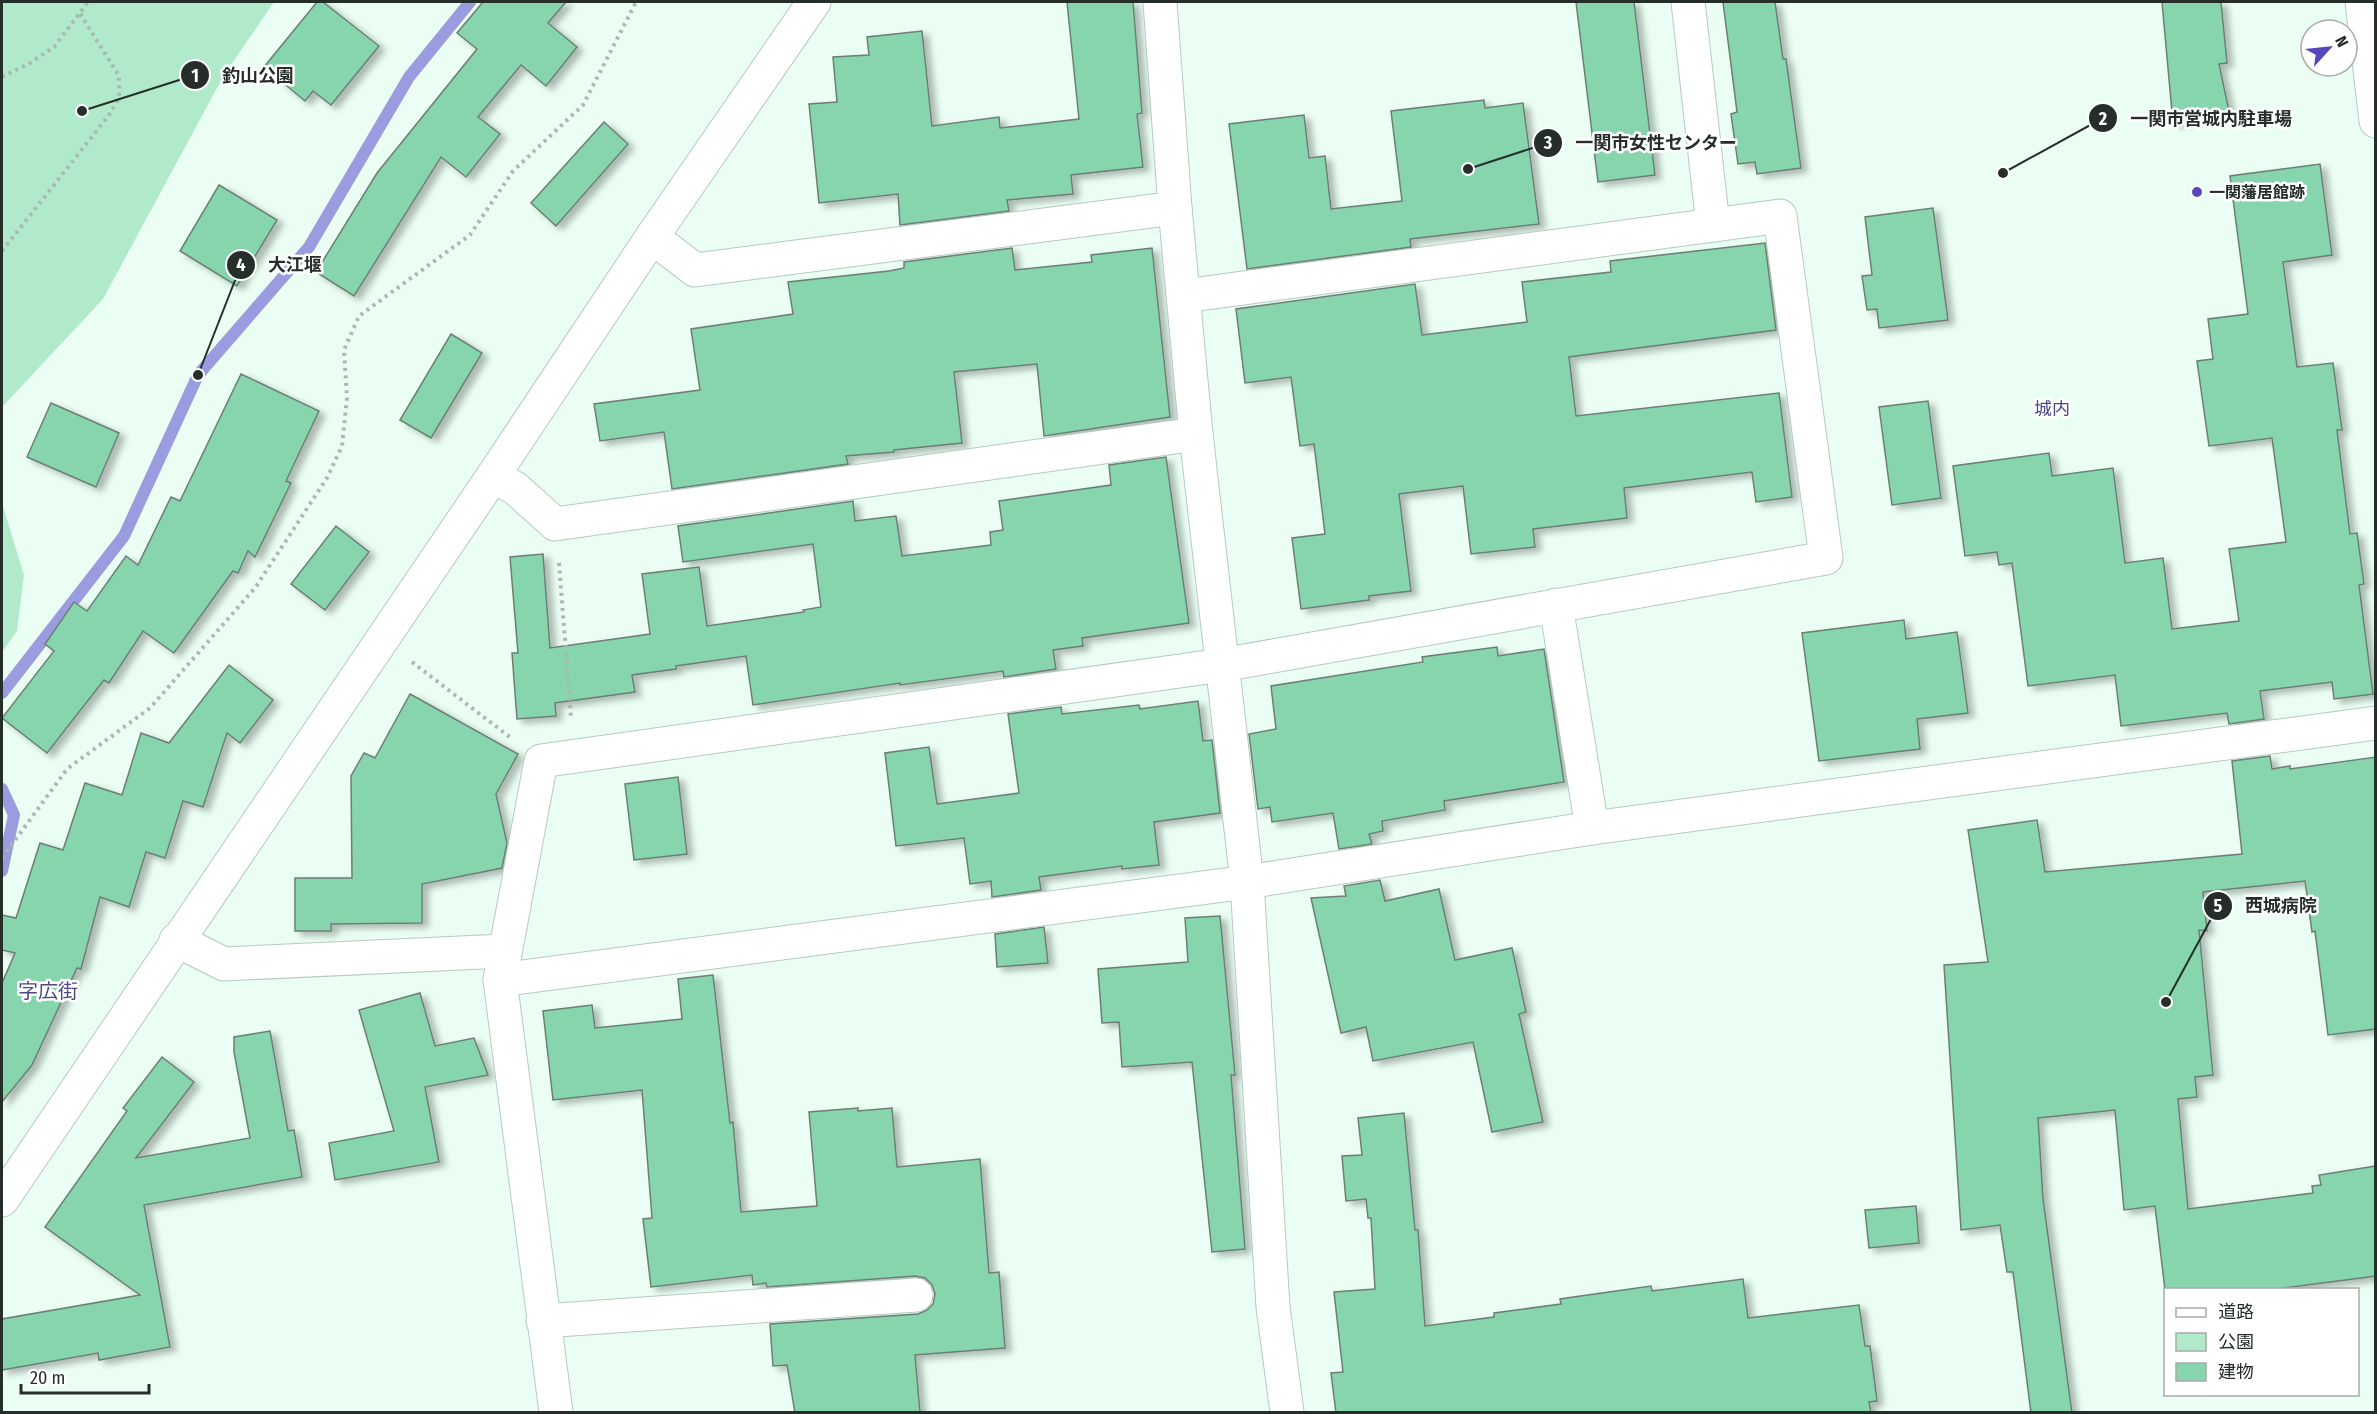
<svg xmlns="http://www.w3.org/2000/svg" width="2377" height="1414" viewBox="0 0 2377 1414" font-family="'Fira Sans Condensed','Noto Sans JP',sans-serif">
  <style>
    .green { fill: #b0eacb }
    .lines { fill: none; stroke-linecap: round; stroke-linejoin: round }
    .stream { stroke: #9b9bdf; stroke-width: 12 }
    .building { fill: #86d5ad; stroke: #6d7f75; stroke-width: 1.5; filter: url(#shadow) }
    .street-casing { stroke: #b6cabf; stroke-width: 35 }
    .secondary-casing { stroke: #b6cabf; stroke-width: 35 }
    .highway-casing { stroke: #b6cabf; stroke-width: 35 }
    .path { stroke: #a9b9b1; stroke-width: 4; stroke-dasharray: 3 4.5; stroke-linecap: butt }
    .street { stroke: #fff; stroke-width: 33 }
    .secondary { stroke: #fff; stroke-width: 33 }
    .highway { stroke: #fff; stroke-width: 33 }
    .poi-dot { fill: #5848c0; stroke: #fff; stroke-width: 2 }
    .labels { text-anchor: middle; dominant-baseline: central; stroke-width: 5; stroke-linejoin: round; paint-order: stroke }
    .poi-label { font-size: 16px; font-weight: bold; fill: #262e2a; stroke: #fff; text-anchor: start }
    .neighbourhood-label { font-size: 18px; fill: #4b4986; stroke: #fff }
    .quarter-label { font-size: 20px; fill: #4b4986; stroke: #fff }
    .leader { fill: none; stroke: #262e2a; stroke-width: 2 }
    .callout-dot { fill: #262e2a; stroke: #fff; stroke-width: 2 }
    .mark-label { font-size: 18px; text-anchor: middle; font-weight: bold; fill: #fff }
    .callout-label { font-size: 18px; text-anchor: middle; font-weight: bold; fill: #262e2a; stroke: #fff; stroke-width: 5; stroke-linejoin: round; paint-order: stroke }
  </style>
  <defs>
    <filter id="shadow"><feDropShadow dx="6" dy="4" stdDeviation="3" flood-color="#0004"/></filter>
  </defs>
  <rect width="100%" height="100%" fill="#eafef3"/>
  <!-- green -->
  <g class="green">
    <path d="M2,2H274L224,75L103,299L2,407Z"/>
    <path d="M2,503L24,575L17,631L2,652Z"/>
  </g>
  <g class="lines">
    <!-- stream -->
    <g class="stream">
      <path d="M2,693L124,536L198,375L309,247L409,77L470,2"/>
      <path d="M2,789L14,815L2,871"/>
    </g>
  </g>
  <!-- building -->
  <g class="building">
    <path d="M317,2H323L379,46L331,105L313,91L305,101L264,67Z"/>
    <path d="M483,2H566L548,23L577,47L546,86L521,65L478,117L500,134L466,177L441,157L354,296L316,272L377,173L477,49L457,33Z"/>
    <path d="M1067,2H1133L1142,113L1137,114L1143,167L1071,175L1073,194L1007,200L1009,211L900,225L898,194L819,203L809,104L837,102L833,57L869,55L867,37L922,31L932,126L999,117L1000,128L1079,119Z"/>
    <path d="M1576,2H1634L1655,175L1598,182Z"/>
    <path d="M1723,2H1775L1783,59H1786L1801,168L1757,174L1755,162L1738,164L1731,114L1737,112Z"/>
    <path d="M2162,2H2221L2227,63L2219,64L2229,111L2173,123Z"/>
    <path d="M1484,100L1485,108L1523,103L1539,224L1410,239L1411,247L1247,269L1229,124L1304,115L1309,158L1325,156L1331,209L1402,201L1391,111Z"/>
    <path d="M604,122L628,144L556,226L531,203Z"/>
    <path d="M2320,164L2332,255L2283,262L2297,367L2333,363L2342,430H2337L2350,534L2357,533L2364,584L2359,585L2373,694L2334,699L2332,682L2260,691L2264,719L2229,724L2227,713L2121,726L2115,675L2028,686L2012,563L1999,565L1997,552L1965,556L1953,466L2049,453L2052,476L2113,468L2125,563L2163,558L2172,629L2239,621L2229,549L2286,542L2272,438L2209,446L2197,361L2213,359L2208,319L2248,314L2230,176Z"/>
    <path d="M219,185L277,220L237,286L180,251Z"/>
    <path d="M1933,208L1948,320L1879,328L1877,309L1867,310L1862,276L1872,275L1865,217Z"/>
    <path d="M1765,243L1776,330L1569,357L1576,416L1779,393L1792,497L1756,502L1752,472L1624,488L1627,518L1533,529L1535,547L1471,554L1463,486L1399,494L1411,591L1369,596V600L1301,609L1292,538L1325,534L1314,444L1300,446L1291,377L1245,383L1236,309L1415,284L1422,335L1527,322L1522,282L1611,272L1610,261Z"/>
    <path d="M1012,248L1015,270L1092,262L1091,255L1152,248L1170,417L1044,436L1037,364L954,372L962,443L894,450V452L846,456L848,464L672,489L664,432L600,441L594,404L700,390L691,329L793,314L788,282L889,271L904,268V262Z"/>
    <path d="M451,334L482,353L431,438L400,420Z"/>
    <path d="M241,374L319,411L286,481L291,483L255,557L248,551L238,573L233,571L174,653L143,631L109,683L104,680L47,753L2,718L54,651L45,644L74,602L87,611L126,556L138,565L171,497L180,501Z"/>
    <path d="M1928,401L1941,498L1892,505L1879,407Z"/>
    <path d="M51,403L119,433L96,487L27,457Z"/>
    <path d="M1166,457L1189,623L1082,638L1083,646L1053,650L1056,669L1004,677L1003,671L900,685V683L753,705L746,656L676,666V669L632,675L635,692L555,703L556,716L517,719L512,653H518L510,557L543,554L550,648L650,634L642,574L699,567L707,626L804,612L803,610L821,607L813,544L683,562L678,526L853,501L855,521L896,516L902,556L991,545L990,532L1003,530L999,501L1111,485L1109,465Z"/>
    <path d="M336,526L369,552L325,610L291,584Z"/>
    <path d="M1904,620L1906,639L1957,632L1968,713L1917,719L1920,749L1819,761L1802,633Z"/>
    <path d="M1497,647L1498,656L1544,649L1564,782L1444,801L1445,810L1382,821L1383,831L1369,834L1372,844L1339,849L1333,813L1272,822L1270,807L1258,809L1249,734L1276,729L1271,686L1423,662L1422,657Z"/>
    <path d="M229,665L273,700L240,743L227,733L203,807L183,801L165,858L146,852L129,907L100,897L81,969L77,968L32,1065L2,1102V983L15,953L2,950V915L16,918L40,843L63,850L85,783L122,795L141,733L169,743Z"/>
    <path d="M410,694L518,754L496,794L507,843L502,868L422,884V923L331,924V931H295V878H352L351,776L364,753L375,758Z"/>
    <path d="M1198,701L1203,741L1212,740L1220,813L1154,822L1159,865L1122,869V866L1039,877L1041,890L992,897L991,881L970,884L964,838L896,846L885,753L929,747L937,804L1019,793L1008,714L1061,707L1062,714L1139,705L1140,709Z"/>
    <path d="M2270,756L2272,769L2290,766V769L2376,757V1029L2328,1035L2315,931L2312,932L2305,881L2203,892L2207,931L2199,930L2213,1075L2195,1077L2197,1097L2178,1099L2188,1209L2313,1193L2312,1186L2321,1185L2319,1175L2376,1166V1276L2268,1290H2165L2155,1206L2124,1210L2115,1110L2038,1118L2043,1199L2072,1413H2031L2013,1272H2007L2000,1225L1961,1230L1944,965L1988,962L1968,830L2037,820L2045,872L2242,854L2232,761Z"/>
    <path d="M678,777L687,854L634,860L625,784Z"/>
    <path d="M1380,880L1385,901L1439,889L1455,960L1512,948L1526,1012L1519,1014L1543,1122L1492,1132L1473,1042L1373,1061L1366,1027L1341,1033L1311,898L1346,896L1344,886Z"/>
    <path d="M1220,916L1235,1075H1231L1245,1249L1212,1252L1192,1062L1122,1067L1119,1022L1102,1023L1098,969L1188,962L1185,918Z"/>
    <path d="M1044,927L1048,963L997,967L995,934Z"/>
    <path d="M713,975L730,1123L733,1122L741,1212L817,1206L809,1112L858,1108V1111L892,1108L897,1167L980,1159L989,1273L999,1272L1005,1348L915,1355L920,1413H795L787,1365L773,1366L770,1324L918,1314L927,1310L933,1304L935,1294L932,1285L925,1278L915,1276L767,1287L766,1283L753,1285L752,1275L651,1287L643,1219L652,1218L642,1090L553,1100L543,1011L592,1005L595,1028L682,1019L678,979Z"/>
    <path d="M420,993L435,1046L474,1038L488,1075L425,1087L439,1162L335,1180L329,1143L394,1131L359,1010Z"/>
    <path d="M270,1031L288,1131L294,1130L302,1177L144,1205L170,1347L99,1360L98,1353L2,1370V1319L140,1295L45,1227L127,1111L123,1108L162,1057L194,1082L136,1158L250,1138L234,1052V1037Z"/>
    <path d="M1404,1113L1415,1230H1418L1425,1326L1494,1317V1313L1561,1304L1560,1299L1651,1286L1652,1291L1743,1279L1748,1318L1859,1305L1865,1346H1870L1877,1401L1869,1402L1871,1413H1336L1331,1373L1343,1372L1334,1292L1375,1289L1371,1218H1368L1366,1199L1346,1201L1342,1156L1362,1155L1358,1118Z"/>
    <path d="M1916,1206L1919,1243L1869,1248L1865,1210Z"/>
  </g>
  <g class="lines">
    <defs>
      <g id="street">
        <path d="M1160,2L1175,208L1196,434L1247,882L1273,1307L1287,1412"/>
        <path d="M1688,2L1713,225"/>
        <path d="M652,237L695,270L1175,208"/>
        <path d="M493,476L515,488L555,524L1196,434"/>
        <path d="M1556,605L1592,828"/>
        <path d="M176,940L224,964L504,951"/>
        <path d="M500,980L1247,882L1592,828L2376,723"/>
        <path d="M543,1321L916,1295"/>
        <path d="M556,1412L500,980L541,761L1222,665L1826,558L1780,216L1184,296"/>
      </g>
      <path id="secondary" d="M2,1200L493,476L652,237L814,2"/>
      <path id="highway" d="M2362,2L2376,121"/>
    </defs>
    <!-- street casing -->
    <use href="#street" class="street-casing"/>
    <!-- secondary casing -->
    <use href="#secondary" class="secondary-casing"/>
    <!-- highway casing -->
    <use href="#highway" class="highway-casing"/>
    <!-- path -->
    <g class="path">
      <path d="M2,77L30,63L54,47L88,2"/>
      <path d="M2,251L109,115L119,98V76L79,12"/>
      <path d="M559,563L571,717"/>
      <path d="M412,662L511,738"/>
      <path d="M2,858L67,769L150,708L255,588L327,478L342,446L347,398L344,350L359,316L470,235L513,171L583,105L636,2"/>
    </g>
    <!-- street -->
    <use href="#street" class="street"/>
    <!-- secondary -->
    <use href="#secondary" class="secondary"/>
    <!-- highway -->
    <use href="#highway" class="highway"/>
  </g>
  <!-- markers -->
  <circle class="poi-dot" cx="2197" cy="192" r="6"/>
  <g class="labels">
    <!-- poi labels -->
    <g class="poi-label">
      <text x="2209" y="192">一関藩居館跡</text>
    </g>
    <!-- neighbourhood labels -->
    <g class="neighbourhood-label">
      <text x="2052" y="409">城内</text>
    </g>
    <!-- quarter labels -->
    <g class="quarter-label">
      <text x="48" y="991">字広街</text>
    </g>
  </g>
  <!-- callouts -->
  <path class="leader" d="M82 111L195 75M2003 173L2103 118M1468 169L1548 143M198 375L241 265M2166 1002L2218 906"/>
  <g class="callout-dot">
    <circle cx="82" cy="111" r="6"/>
    <circle cx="2003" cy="173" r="6"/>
    <circle cx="1468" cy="169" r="6"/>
    <circle cx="198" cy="375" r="6"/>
    <circle cx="2166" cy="1002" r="6"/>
    <circle cx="195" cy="75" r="15"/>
    <circle cx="2103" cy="118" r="15"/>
    <circle cx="1548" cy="143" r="15"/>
    <circle cx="241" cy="265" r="15"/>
    <circle cx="2218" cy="906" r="15"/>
  </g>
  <g class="mark-label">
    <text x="195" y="82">1</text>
    <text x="2103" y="125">2</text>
    <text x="1548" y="149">3</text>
    <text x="241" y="271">4</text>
    <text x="2218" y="912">5</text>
  </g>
  <g class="callout-label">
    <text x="258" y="82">釣山公園</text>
    <text x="2211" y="125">一関市営城内駐車場</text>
    <text x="1656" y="149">一関市女性センター</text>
    <text x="295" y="271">大江堰</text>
    <text x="2281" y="912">西城病院</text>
  </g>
  <!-- border -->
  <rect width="2377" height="1414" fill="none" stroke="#262e2a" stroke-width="6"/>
  <!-- legend -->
  <rect x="2164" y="1288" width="195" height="108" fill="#ffffff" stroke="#a8abaa" stroke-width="1.5"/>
  <rect x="2176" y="1308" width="30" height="9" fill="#ffffff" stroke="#a8abaa" stroke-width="1.5"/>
  <text x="2218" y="1318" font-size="18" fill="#262e2a">道路</text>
  <rect x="2176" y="1333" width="30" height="18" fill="#b0eacb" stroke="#a8abaa" stroke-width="1.5"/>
  <text x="2218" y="1348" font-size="18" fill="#262e2a">公園</text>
  <rect x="2176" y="1363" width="30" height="18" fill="#86d5ad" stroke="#a8abaa" stroke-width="1.5"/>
  <text x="2218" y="1378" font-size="18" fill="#262e2a">建物</text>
  <!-- north arrow -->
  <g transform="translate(2329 48) rotate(63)"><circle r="28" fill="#ffffff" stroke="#a8abaa" stroke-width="1.5"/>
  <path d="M0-4.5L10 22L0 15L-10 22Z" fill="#5848c0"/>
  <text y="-9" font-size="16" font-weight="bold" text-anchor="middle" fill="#262e2a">N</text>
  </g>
  <!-- scale -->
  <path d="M21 1384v9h128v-9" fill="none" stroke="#262e2a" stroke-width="3"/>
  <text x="30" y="1384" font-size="18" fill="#262e2a" stroke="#ffffff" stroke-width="4.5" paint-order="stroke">20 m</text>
</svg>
